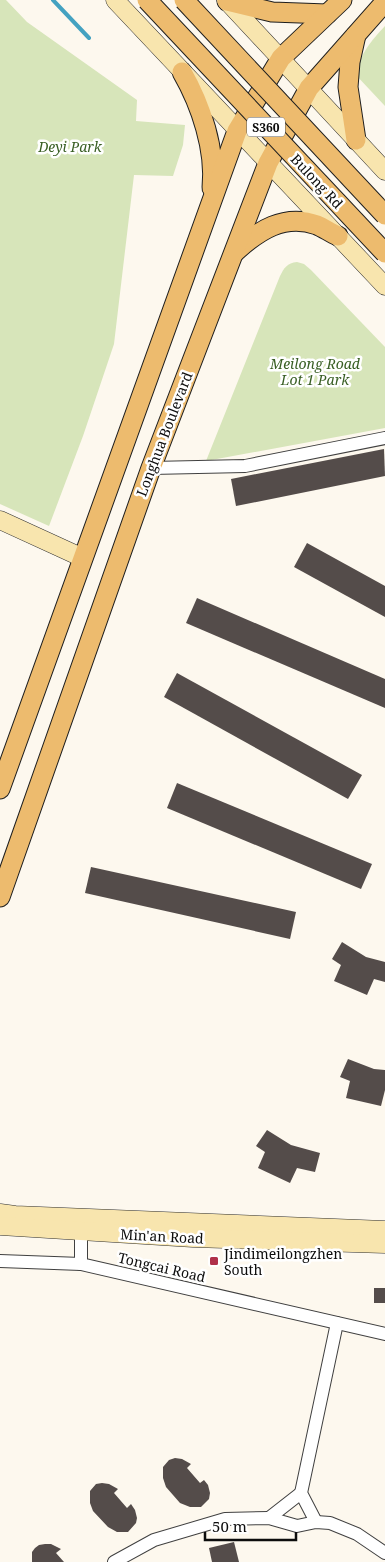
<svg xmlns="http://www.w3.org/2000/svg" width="385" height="1562" viewBox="0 0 385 1562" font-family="'Noto Serif',serif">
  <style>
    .green { fill: #d7e5ba }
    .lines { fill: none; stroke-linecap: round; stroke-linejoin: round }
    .stream { stroke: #44a2c1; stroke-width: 4 }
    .building { fill: #544c4a }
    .street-casing { stroke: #404040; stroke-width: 14 }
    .secondary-casing { stroke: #2f2f2f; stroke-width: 19 }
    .primary-casing { stroke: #1e1e1e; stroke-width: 21 }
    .street { stroke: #fff; stroke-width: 12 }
    .secondary { stroke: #f8e5ae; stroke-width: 18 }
    .primary { stroke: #edbb6e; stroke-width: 19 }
    .primary-bridge-casing { stroke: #1e1e1e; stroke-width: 21; stroke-linecap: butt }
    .primary-bridge { stroke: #edbb6e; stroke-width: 19 }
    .poi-dot { fill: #b0314a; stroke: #fff; stroke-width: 2 }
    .labels { text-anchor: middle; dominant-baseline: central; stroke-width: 5; stroke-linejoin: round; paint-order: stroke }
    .shield { fill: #fff; stroke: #565656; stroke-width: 1 }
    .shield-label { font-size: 12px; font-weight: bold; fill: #0d0d0d }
    .park-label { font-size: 14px; font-style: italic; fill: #385e23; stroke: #fff }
    .street-label { font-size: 14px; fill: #0d0d0d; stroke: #fff }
    .poi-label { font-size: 14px; fill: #0d0d0d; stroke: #fff; text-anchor: start }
  </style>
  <rect width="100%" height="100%" fill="#fdf8ee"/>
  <!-- green -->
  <g class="green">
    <path d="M0,0H6L27,22L137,100L136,121L185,125L183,145L173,176L134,175L114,344L83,436L49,526L0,504Z"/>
    <path d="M385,26V106L355,74C362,52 370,42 385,26Z"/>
    <path d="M297,262L304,264L311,270L385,347V428L206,461L280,276C284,268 287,263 297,262Z"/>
  </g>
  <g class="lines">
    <!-- stream -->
    <path class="stream" d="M53,0L89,38"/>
  </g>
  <!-- building -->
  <g class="building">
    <path d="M384,449L385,476L236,506L231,479Z"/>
    <path d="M307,543L385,586V617L294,567Z"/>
    <path d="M197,598L385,679V708L186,623Z"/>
    <path d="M177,673L362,775L348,799L164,697Z"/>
    <path d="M177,783L372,864L361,889L167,808Z"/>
    <path d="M91,867L296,912L290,939L85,893Z"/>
    <path d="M342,942L366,957L385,962V982L374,979L367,995L334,981L341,965L332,959Z"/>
    <path d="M348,1059L374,1069L385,1070V1090L381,1106L346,1098L350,1081L340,1077Z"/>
    <path d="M267,1130L291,1145L320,1153L315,1172L297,1168L290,1183L258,1168L265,1152L256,1146Z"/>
    <rect x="374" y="1288" width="11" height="15"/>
    <path d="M175,1458L182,1459L191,1464L187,1468L200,1483L204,1480L208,1485L210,1493L209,1499L201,1507H190L180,1503L166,1487L163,1478V1467L169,1460Z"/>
    <path d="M102,1483L109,1484L118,1489L114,1493L127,1508L131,1504L135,1510L137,1518L136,1523L128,1532H117L108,1527L93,1511L90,1503V1491L96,1484Z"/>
    <path d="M234,1542L239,1562H212L209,1548Z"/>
    <path d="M45,1544H51L61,1549L56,1553L64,1562H32V1552L35,1548L39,1545Z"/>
  </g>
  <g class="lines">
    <defs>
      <g id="street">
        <path d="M151,468L245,466L385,438"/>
        <path d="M81,1231V1264L385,1334"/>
        <path d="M0,1261L81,1264"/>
        <path d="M269,1518L301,1493"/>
        <path d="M316,1522L301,1493L337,1323"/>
        <path d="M114,1562L154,1540L225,1519L269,1518L297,1526L316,1522L330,1523L357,1534L385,1553"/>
      </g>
      <g id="secondary">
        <path d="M115,0L385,286"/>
        <path d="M226,0L385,171"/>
        <path d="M0,520L83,558"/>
        <path d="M0,1213L15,1215L385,1230"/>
        <path d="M0,1226L193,1238L385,1244"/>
      </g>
      <g id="primary">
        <path d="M227,1L272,12L327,14"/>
        <path d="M356,35L350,62L348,87L356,140"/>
        <path d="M182,72C201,105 216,150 212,188"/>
        <path d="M235,252C258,231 284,213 317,225C324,228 331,233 338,236"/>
        <path d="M0,789L237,131L281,58L342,0"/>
        <path d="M0,897L151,468L268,163L309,88L385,2"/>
      </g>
    </defs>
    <!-- street casing -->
    <use href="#street" class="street-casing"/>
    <!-- secondary casing -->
    <use href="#secondary" class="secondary-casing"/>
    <!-- primary casing -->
    <use href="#primary" class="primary-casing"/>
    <!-- street -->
    <use href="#street" class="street"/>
    <!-- secondary -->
    <use href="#secondary" class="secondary"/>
    <!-- primary -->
    <use href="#primary" class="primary"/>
    <defs>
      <g id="primary-bridge">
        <path d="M147,0L385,253"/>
        <path d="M184,0L385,215"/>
      </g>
    </defs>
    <!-- primary-bridge casing -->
    <use href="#primary-bridge" class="primary-bridge-casing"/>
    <!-- primary-bridge -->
    <use href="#primary-bridge" class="primary-bridge"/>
  </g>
  <!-- markers -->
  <rect class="poi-dot" x="209" y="1256" width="10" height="10" rx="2.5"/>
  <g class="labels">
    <!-- shield labels -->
    <rect class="shield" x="247" y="117.5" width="38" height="19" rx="4"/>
    <g class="shield-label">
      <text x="266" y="127">S360</text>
    </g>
    <!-- park labels -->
    <g class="park-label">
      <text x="70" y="146">Deyi Park</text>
      <text x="315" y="363">Meilong Road<tspan x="315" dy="16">Lot 1 Park</tspan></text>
    </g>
    <!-- street labels -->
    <g class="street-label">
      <text transform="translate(317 181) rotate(47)">Bulong Rd</text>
      <text transform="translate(164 434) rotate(-69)">Longhua Boulevard</text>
      <text transform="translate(162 1236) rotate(3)">Min'an Road</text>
      <text transform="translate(162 1267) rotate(13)">Tongcai Road</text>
    </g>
    <!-- poi labels -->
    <g class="poi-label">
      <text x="224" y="1253">Jindimeilongzhen<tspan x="224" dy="16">South</tspan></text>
    </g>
  </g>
  <!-- scale -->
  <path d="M205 1532v8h91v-8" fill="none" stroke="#0d0d0d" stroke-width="2.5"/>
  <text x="212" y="1532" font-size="15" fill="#0d0d0d" stroke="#ffffff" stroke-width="4" paint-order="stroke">50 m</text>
</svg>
